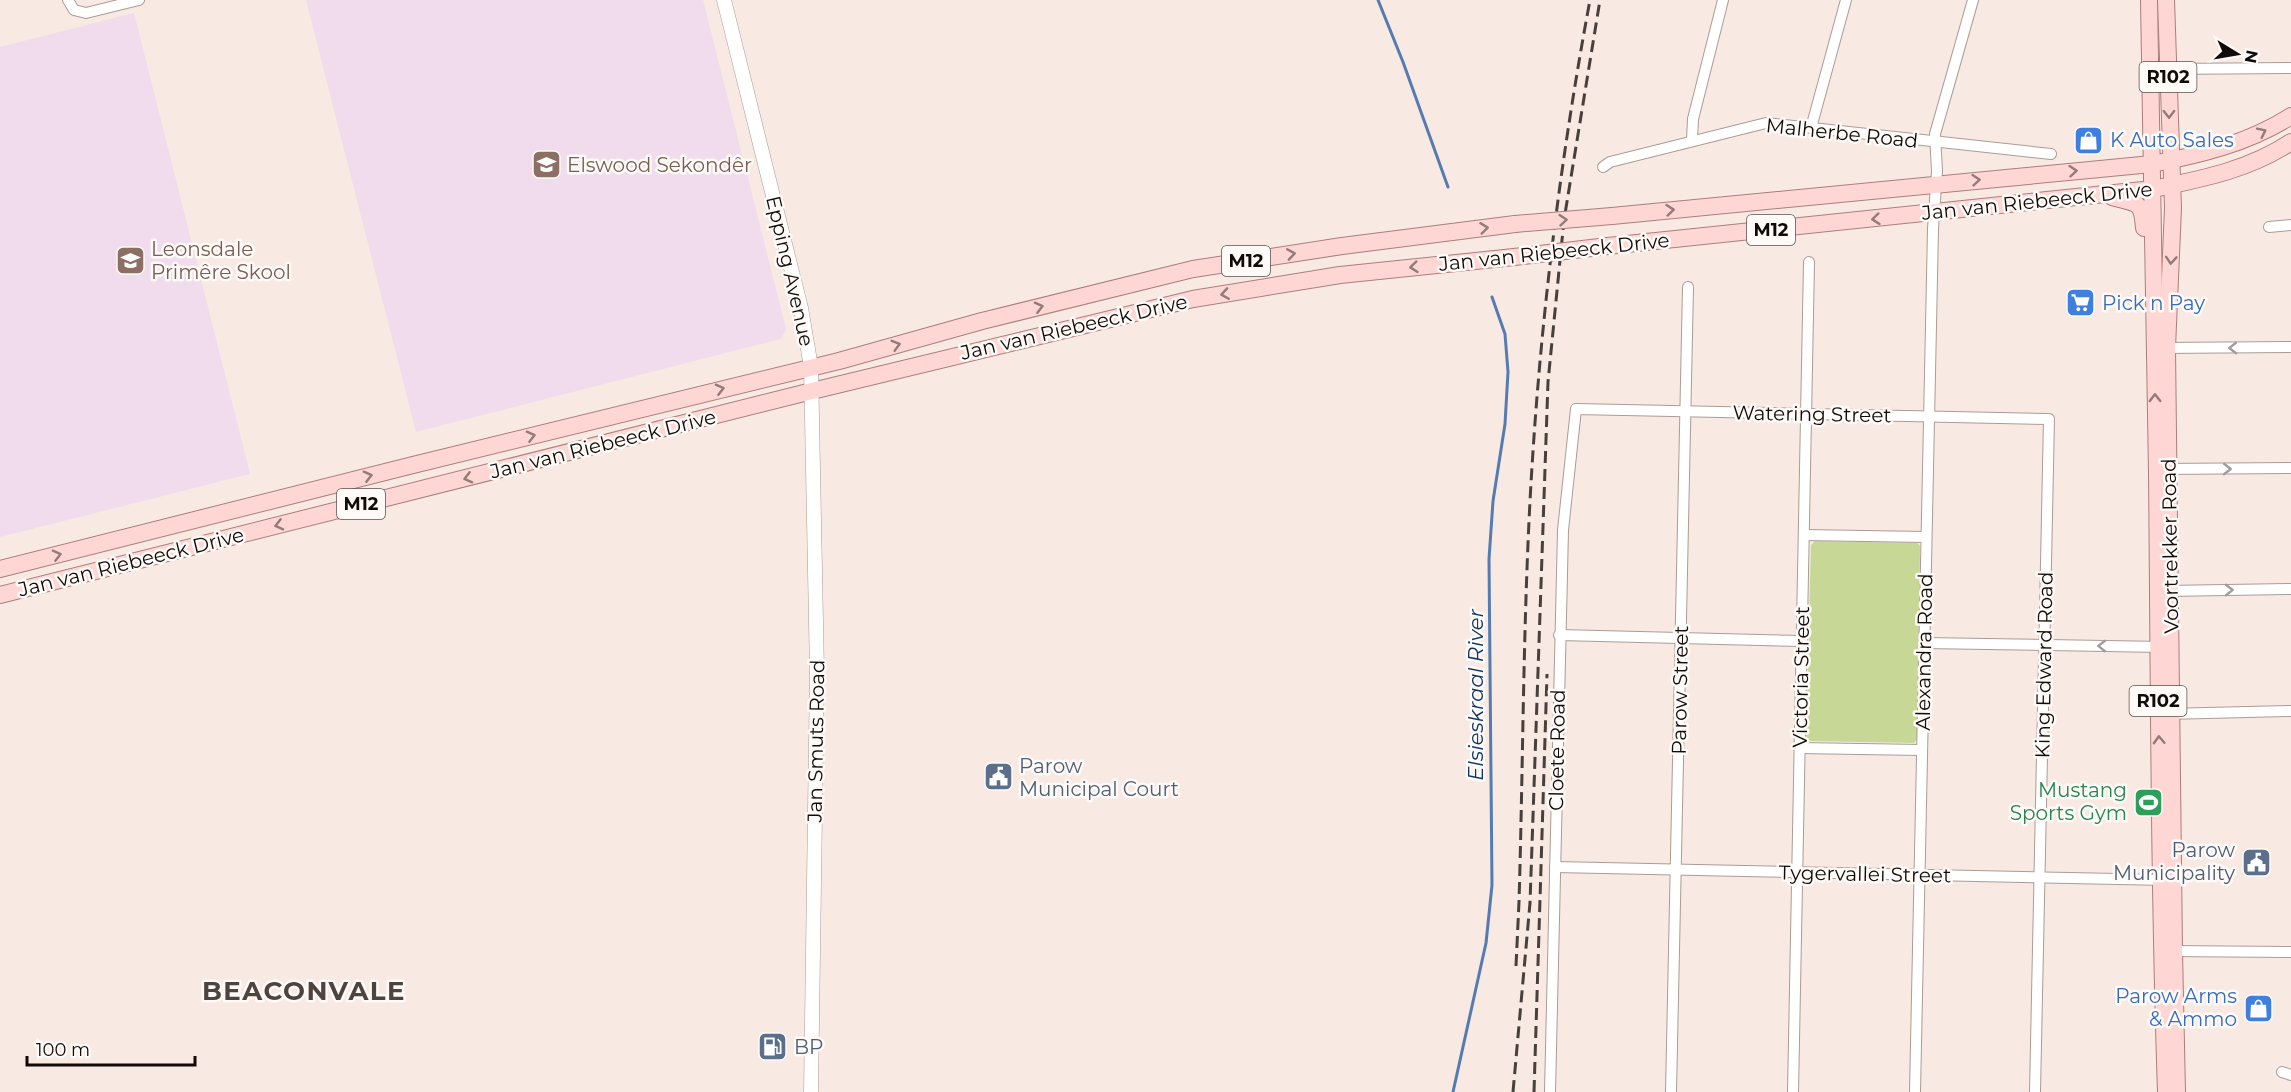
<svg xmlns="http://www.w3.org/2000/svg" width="2291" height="1092" viewBox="0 0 2291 1092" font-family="Montserrat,sans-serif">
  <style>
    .education { fill: #f0dcec }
    .green { fill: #c6d796 }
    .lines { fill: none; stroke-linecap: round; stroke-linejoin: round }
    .stream { stroke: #547cb0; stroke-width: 3 }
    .minor-casing { stroke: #aa9c96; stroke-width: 12 }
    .tertiary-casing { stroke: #aa9c96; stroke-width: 15 }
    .primary-casing { stroke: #ab7e7b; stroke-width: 18 }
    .minor { stroke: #fff; stroke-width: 10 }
    .tertiary { stroke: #fff; stroke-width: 14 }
    .primary { stroke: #fed7d5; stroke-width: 16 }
    .rail { stroke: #47403d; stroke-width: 3; stroke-dasharray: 12 6; stroke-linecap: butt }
    .primary-bridge-casing { stroke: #ab7e7b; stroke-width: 18; stroke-linecap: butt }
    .primary-bridge { stroke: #fed7d5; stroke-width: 16 }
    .oneway { stroke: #937b79 }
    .oneway2 { stroke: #9f9d9d }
    .labels { text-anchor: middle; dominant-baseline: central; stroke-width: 5; stroke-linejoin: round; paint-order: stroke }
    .shield { fill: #fdfaf8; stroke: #575351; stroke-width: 1.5 }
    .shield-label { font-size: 18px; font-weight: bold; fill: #100b09 }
    .street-label { font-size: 20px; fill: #100b09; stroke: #fdfaf8 }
    .shop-label { font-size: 20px; fill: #366cbe; stroke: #fdfaf8; text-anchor: start }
    .education-label { font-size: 20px; fill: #785e54; stroke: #fdfaf8; text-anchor: start }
    .service-label { font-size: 20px; fill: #4e5e75; stroke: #fdfaf8; text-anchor: start }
    .leisure-label { font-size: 20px; fill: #27864d; stroke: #fdfaf8; text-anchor: end }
    .water-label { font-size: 21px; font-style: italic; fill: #0f3766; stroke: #fdfaf8 }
    .district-label { font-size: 26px; font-weight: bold; letter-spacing: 1.5px; fill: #50433e; stroke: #fdfaf8 }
  </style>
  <rect width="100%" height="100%" fill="#f9e9e3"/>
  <!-- education -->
  <g class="education">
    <path d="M306,0H703L786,329L781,339L416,432Z"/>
    <path d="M134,13L250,474L0,537V47Z"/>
  </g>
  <!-- green -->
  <path class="green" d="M1815,541L1917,543L1920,546L1917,739L1914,743L1810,741L1806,737L1811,545Z"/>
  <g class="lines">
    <!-- stream -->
    <g class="stream">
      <path d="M1378,0L1403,62L1448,187"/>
      <path d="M1453,1092L1486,943L1492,885L1489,559L1493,501L1505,424L1508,372L1505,334L1492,297"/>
    </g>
    <defs>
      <g id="minor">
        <path d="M68,0L74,10L86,13L139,0"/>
        <path d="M2167,69L2291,68"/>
        <path d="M1811,128L1846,0"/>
        <path d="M1692,140L1693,119L1723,0"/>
        <path d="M1603,167L1610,162L1766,123L2051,154"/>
        <path d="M2269,227L2291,225"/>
        <path d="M2162,348L2291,347"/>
        <path d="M2162,469L2291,468"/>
        <path d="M1804,535L1926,537"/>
        <path d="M2165,591L2291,589"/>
        <path d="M1559,635L1802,641"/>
        <path d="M1924,643L2164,647"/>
        <path d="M2165,714L2291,711"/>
        <path d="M1799,748L1922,750"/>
        <path d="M1555,867L2167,880"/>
        <path d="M2168,951L2291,952"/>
        <path d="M2282,1072L2291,1075"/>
        <path d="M1550,1092L1563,530L1576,409L2049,419L2035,1092"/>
        <path d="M1671,1092L1688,287"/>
        <path d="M1793,1092L1809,262"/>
        <path d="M1915,1092L1933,229L1937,171L1935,134L1973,0"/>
      </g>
      <path id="tertiary" d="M724,0L801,308L811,367L817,673L811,1092"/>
      <g id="primary">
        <path d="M2149,0C2151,157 2155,315 2157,472C2159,679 2159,885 2166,1092"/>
        <path d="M2166,0L2173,208L2167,348L2174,951L2177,1092"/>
        <path d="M2112,197C2137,204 2142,200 2144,228"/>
        <path d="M1612,216L2152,164C2200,155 2249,143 2291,116"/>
        <path d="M1608,246L2153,189C2201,179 2249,170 2291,142"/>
        <path d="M0,569L413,465L839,361L982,321L1193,269L1342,246L1515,224"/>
        <path d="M0,595L812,391L1193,299L1340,275L1514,257"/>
      </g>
    </defs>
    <!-- minor casing -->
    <use href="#minor" class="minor-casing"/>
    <!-- tertiary casing -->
    <use href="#tertiary" class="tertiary-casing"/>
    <!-- primary casing -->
    <use href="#primary" class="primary-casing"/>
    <!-- minor -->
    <use href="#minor" class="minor"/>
    <!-- tertiary -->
    <use href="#tertiary" class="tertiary"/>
    <!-- primary -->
    <use href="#primary" class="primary"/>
    <!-- rail -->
    <g class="rail">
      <path d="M1516,966L1519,902C1523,768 1523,635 1530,501C1539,333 1559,166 1590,0"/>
      <path d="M1513,1092L1530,903L1548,382L1564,220L1600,0"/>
      <path d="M1534,1092L1547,674"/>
    </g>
    <defs>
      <g id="primary-bridge">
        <path d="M1515,224L1612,216"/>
        <path d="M1514,257L1608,246"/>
      </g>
    </defs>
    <!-- primary-bridge casing -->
    <use href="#primary-bridge" class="primary-bridge-casing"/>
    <!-- primary-bridge -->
    <use href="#primary-bridge" class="primary-bridge"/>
  </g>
  <!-- one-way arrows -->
  <defs><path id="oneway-chevron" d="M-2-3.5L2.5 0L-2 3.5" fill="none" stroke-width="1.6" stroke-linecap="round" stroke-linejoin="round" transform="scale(1.5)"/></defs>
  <g class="oneway">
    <use href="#oneway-chevron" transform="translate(2169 114) rotate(89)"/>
    <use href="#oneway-chevron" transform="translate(2262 132) rotate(-26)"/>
    <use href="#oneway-chevron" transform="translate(2073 171) rotate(-5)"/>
    <use href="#oneway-chevron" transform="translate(1976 180) rotate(-5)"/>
    <use href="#oneway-chevron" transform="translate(1670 210) rotate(-6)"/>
    <use href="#oneway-chevron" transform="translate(1876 219) rotate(174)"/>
    <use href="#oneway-chevron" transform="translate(1563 220) rotate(-5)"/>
    <use href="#oneway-chevron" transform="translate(1484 228) rotate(-7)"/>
    <use href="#oneway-chevron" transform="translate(1291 254) rotate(-9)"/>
    <use href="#oneway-chevron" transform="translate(2171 260) rotate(94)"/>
    <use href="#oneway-chevron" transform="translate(1414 267) rotate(174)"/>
    <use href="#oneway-chevron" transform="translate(1225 294) rotate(171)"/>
    <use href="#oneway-chevron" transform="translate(1039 307) rotate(-14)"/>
    <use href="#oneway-chevron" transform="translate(896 345) rotate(-16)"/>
    <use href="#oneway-chevron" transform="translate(720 389) rotate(-14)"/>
    <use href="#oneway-chevron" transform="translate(2155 398) rotate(-91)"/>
    <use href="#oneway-chevron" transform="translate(531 436) rotate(-14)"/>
    <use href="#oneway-chevron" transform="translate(368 476) rotate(-14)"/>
    <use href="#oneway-chevron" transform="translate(468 478) rotate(166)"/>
    <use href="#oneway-chevron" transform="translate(279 525) rotate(166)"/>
    <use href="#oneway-chevron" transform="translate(57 555) rotate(-14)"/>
    <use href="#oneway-chevron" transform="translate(2159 740) rotate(-92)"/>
  </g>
  <g class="oneway2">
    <use href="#oneway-chevron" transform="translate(2233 348) rotate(179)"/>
    <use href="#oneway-chevron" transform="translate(2227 469)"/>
    <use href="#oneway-chevron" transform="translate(2229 590) rotate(-1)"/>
    <use href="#oneway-chevron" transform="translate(2102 646) rotate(-179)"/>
  </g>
  <!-- icons -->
  <defs>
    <symbol id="shop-square" viewBox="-11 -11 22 22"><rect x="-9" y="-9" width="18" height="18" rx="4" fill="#3f7fe0" stroke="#fdfaf8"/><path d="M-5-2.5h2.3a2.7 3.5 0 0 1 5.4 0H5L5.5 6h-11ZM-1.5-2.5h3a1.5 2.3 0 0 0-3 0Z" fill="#fff"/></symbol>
    <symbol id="school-square" viewBox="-11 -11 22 22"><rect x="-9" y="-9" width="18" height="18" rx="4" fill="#8d6e63" stroke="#fdfaf8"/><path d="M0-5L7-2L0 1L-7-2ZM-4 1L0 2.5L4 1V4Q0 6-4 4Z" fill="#fff"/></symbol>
    <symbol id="supermarket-square" viewBox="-11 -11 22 22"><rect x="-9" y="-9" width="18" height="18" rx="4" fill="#3f7fe0" stroke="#fdfaf8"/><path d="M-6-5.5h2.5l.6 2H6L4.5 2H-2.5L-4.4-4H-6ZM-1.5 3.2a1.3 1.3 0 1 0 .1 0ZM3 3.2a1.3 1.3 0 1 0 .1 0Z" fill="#fff"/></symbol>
    <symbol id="civic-square" viewBox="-11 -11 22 22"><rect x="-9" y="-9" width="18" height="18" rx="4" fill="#5c6f8a" stroke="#fdfaf8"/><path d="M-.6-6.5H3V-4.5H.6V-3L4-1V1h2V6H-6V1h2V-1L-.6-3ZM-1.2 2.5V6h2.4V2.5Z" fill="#fff"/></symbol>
    <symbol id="stadium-square" viewBox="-11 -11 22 22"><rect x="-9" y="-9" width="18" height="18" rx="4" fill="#2e9e5b" stroke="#fdfaf8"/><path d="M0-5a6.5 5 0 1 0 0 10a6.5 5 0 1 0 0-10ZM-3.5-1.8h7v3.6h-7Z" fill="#fff"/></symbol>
    <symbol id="fuel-square" viewBox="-11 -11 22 22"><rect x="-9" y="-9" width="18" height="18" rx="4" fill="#5c6f8a" stroke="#fdfaf8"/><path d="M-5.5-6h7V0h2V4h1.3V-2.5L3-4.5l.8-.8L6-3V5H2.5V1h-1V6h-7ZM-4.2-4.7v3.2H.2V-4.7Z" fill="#fff"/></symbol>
  </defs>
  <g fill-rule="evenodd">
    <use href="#shop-square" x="2072" y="124" width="33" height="33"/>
    <use href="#school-square" x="530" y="148" width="33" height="33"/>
    <use href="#school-square" x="114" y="244" width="33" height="33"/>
    <use href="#supermarket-square" x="2064" y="286" width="33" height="33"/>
    <use href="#civic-square" x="982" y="760" width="33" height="33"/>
    <use href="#stadium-square" x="2132" y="786" width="33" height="33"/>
    <use href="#civic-square" x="2240" y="846" width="33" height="33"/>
    <use href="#shop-square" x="2242" y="992" width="33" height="33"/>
    <use href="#fuel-square" x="756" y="1030" width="33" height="33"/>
  </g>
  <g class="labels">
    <!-- shield labels -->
    <g class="shield">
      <rect x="2139.5" y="62" width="57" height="30" rx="4.5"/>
      <rect x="1747" y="215" width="48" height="30" rx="4.5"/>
      <rect x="1222" y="246" width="48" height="30" rx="4.5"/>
      <rect x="337" y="489" width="48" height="30" rx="4.5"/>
      <rect x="2129.5" y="686" width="57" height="30" rx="4.5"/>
    </g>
    <g class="shield-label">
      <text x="2168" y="77">R102</text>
      <text x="1771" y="230">M12</text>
      <text x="1246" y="261">M12</text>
      <text x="361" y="504">M12</text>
      <text x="2158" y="701">R102</text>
    </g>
    <!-- street labels -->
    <g class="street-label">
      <text transform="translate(1842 133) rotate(6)">Malherbe Road</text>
      <text transform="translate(2037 201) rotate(-6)">Jan van Riebeeck Drive</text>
      <text transform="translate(1554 252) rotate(-6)">Jan van Riebeeck Drive</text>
      <text transform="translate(790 271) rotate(77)">Epping Avenue</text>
      <text transform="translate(1074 327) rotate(-13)">Jan van Riebeeck Drive</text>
      <text transform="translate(1812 414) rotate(1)">Watering Street</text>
      <text transform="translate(603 444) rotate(-14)">Jan van Riebeeck Drive</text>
      <text transform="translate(2170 546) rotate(-91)">Voortrekker Road</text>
      <text transform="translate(131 562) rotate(-14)">Jan van Riebeeck Drive</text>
      <text transform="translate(1924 652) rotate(-89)">Alexandra Road</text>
      <text transform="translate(2044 665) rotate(-89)">King Edward Road</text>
      <text transform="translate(1801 677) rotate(-89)">Victoria Street</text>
      <text transform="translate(1680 690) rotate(-89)">Parow Street</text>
      <text transform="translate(816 741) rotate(-89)">Jan Smuts Road</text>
      <text transform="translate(1557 750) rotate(-89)">Cloete Road</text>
      <text transform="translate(1865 874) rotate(1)">Tygervallei Street</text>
    </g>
    <!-- shop labels -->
    <g class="shop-label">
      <text x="2110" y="140">K Auto Sales</text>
      <text x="2102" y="303">Pick n Pay</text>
      <text x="2237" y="996" text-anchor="end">Parow Arms<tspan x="2237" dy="23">&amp; Ammo</tspan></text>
    </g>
    <!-- education labels -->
    <g class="education-label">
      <text x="567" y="165">Elswood Sekondêr</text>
      <text x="151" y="249">Leonsdale<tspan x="151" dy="23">Primêre Skool</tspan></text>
    </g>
    <!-- service labels -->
    <g class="service-label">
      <text x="1019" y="766">Parow<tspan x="1019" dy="23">Municipal Court</tspan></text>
      <text x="2235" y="850" text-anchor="end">Parow<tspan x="2235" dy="23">Municipality</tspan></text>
      <text x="794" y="1047">BP</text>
    </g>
    <!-- leisure labels -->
    <g class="leisure-label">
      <text x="2127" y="790">Mustang<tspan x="2127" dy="23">Sports Gym</tspan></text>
    </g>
    <!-- water labels -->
    <g class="water-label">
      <text transform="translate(1475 695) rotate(-90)">Elsieskraal River</text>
    </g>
    <!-- district labels -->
    <g class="district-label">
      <text x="304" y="991">BEACONVALE</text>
    </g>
  </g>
  <!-- north arrow -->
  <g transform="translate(2237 54) rotate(101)" stroke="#fdfaf8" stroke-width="4.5" paint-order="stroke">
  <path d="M0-4.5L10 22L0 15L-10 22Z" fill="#100b09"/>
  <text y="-9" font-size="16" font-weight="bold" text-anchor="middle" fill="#100b09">N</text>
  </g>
  <!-- scale -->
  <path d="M27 1056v9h168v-9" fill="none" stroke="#100b09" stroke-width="3"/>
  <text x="36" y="1056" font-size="18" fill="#100b09" stroke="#fdfaf8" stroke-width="4.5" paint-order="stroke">100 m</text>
</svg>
